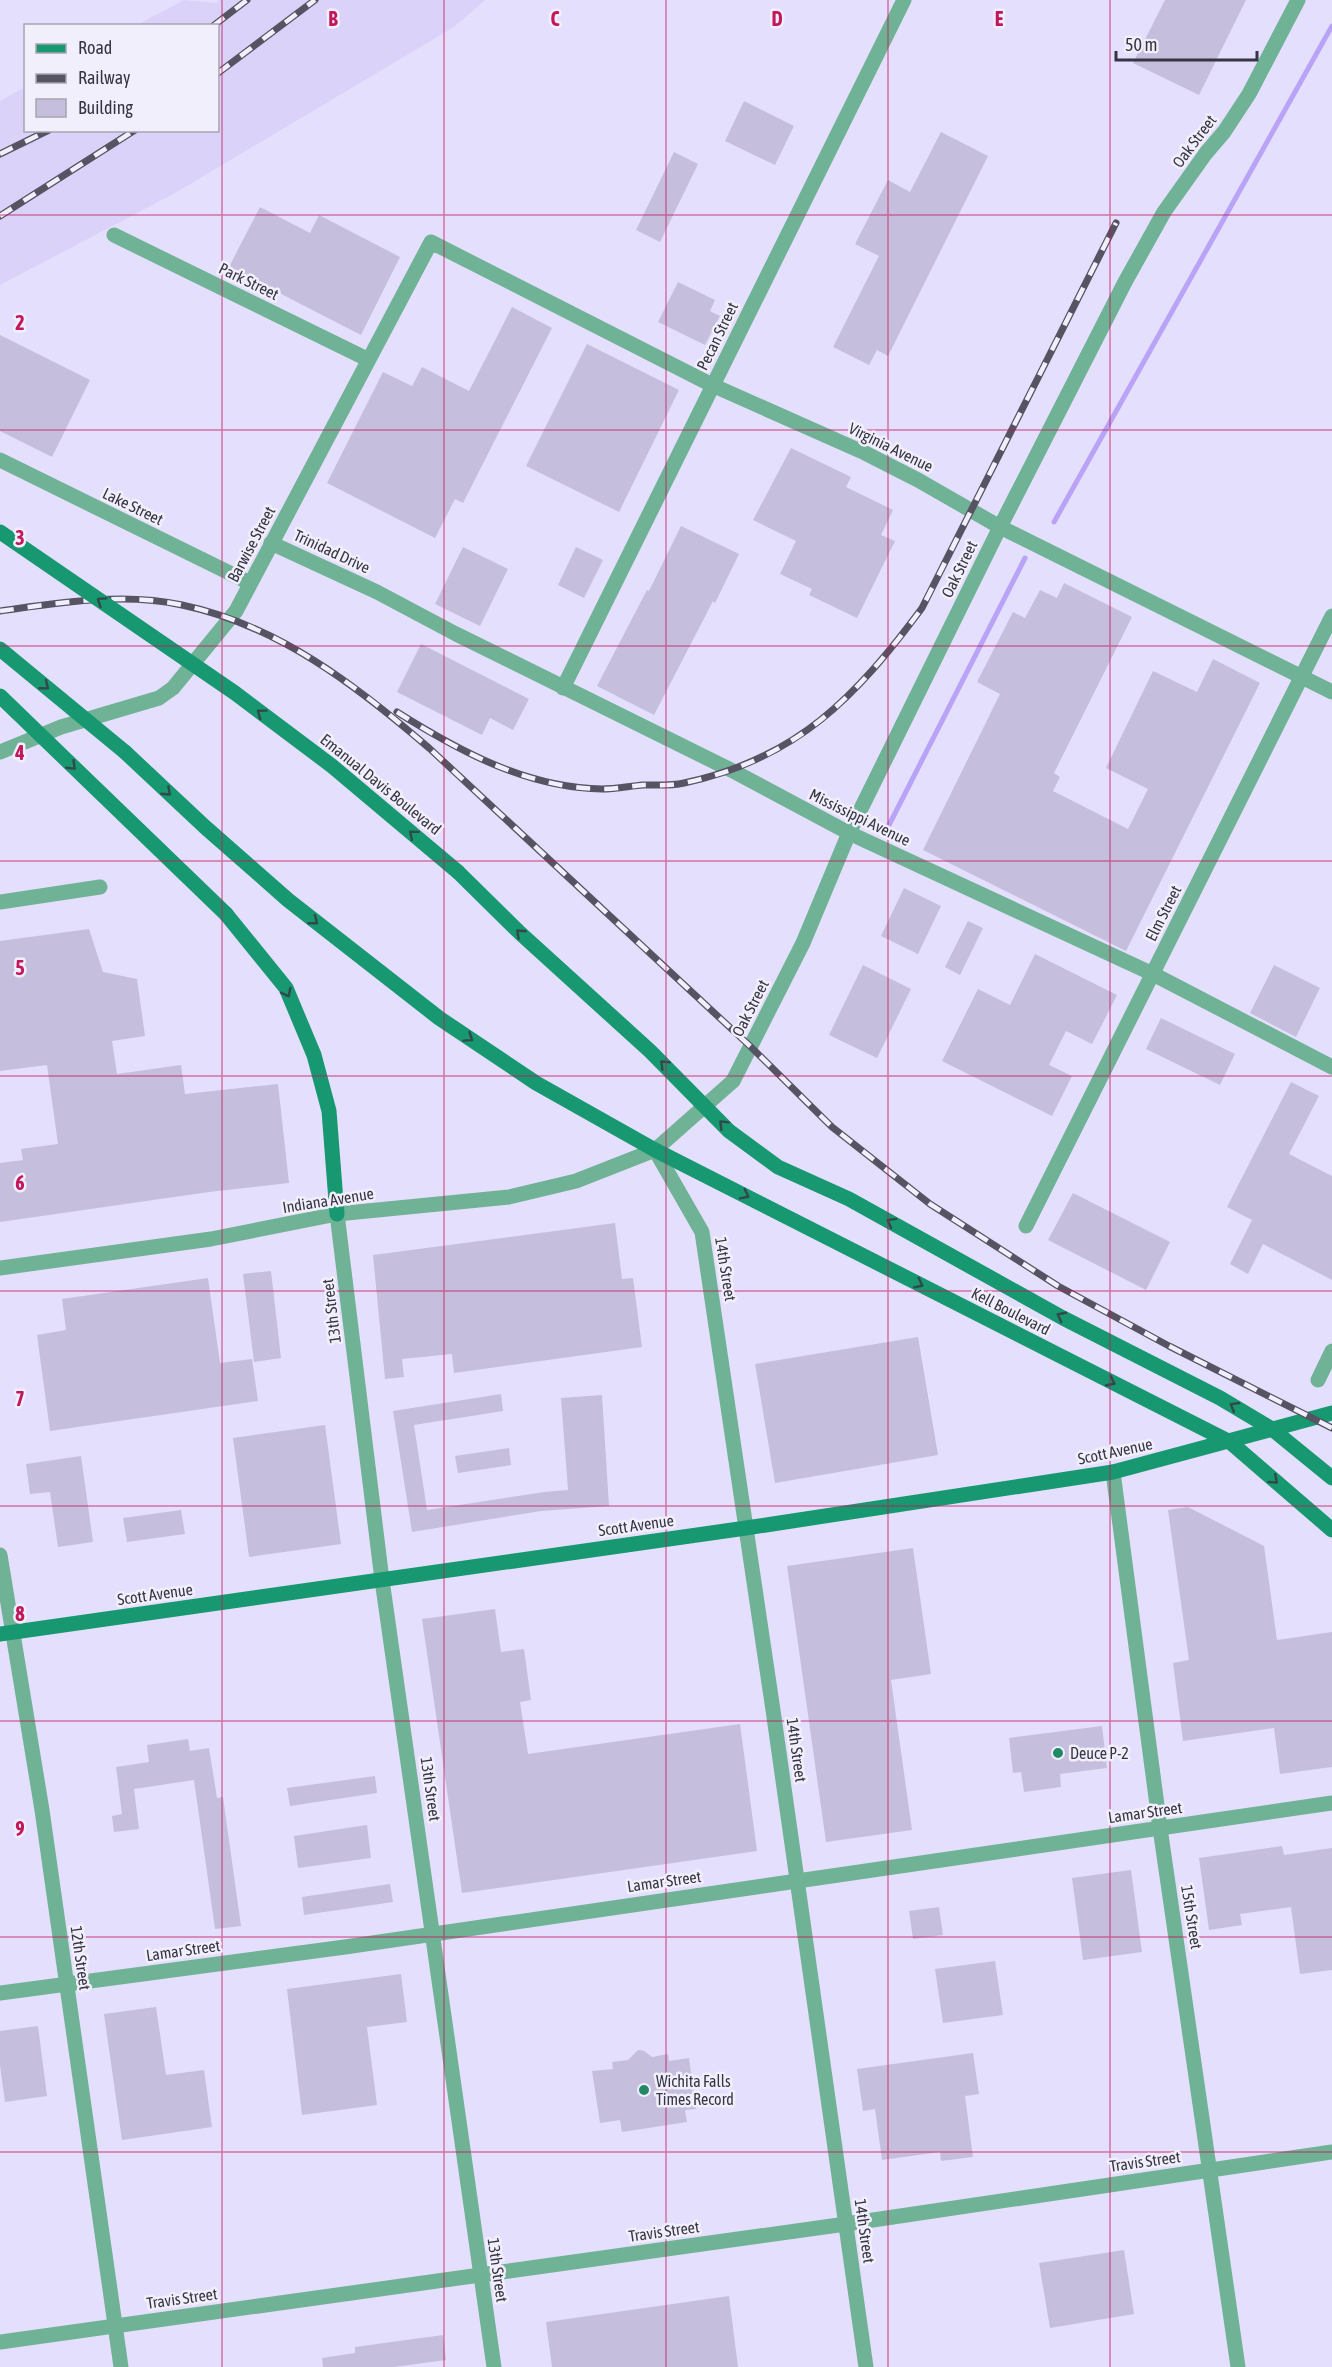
<svg xmlns="http://www.w3.org/2000/svg" width="1332" height="2367" viewBox="0 0 1332 2367" font-family="'Asap Condensed',sans-serif">
  <style>
    .built { fill: #dad2f8 }
    .lines { fill: none; stroke-linecap: round; stroke-linejoin: round }
    .stream { stroke: #b8a3f7; stroke-width: 5 }
    .building { fill: #c5bfdd }
    .minor { stroke: #6fb296; stroke-width: 15 }
    .secondary { stroke: #179870; stroke-width: 15 }
    .rail-casing { stroke: #565363; stroke-width: 7 }
    .rail { stroke: #f2effc; stroke-width: 4.5; stroke-dasharray: 14; stroke-linecap: butt }
    .secondary-bridge { stroke: #179870; stroke-width: 15 }
    .oneway { stroke: #31494a }
    .grid { fill: none; stroke: #c2185b; stroke-width: 1.5; stroke-opacity: 0.55 }
    .poi-dot { fill: #218966; stroke: #f2effc; stroke-width: 2 }
    .labels { text-anchor: middle; dominant-baseline: central; stroke-width: 5; stroke-linejoin: round; paint-order: stroke }
    .street-label { font-size: 16px; fill: #373541; stroke: #f2effc }
    .poi-label { font-size: 16px; fill: #373541; stroke: #f2effc; text-anchor: start }
    .grid-label { font-size: 20px; text-anchor: middle; font-weight: bold; fill: #c2185b; stroke: #f2effc; stroke-width: 5; stroke-linejoin: round; paint-order: stroke }
  </style>
  <rect width="100%" height="100%" fill="#e5dffe"/>
  <!-- built -->
  <path class="built" d="M184,0L216,3L219,0H485L454,27L175,193L0,285V101L25,87L26,130H218V26L137,25Z"/>
  <g class="lines">
    <!-- stream -->
    <g class="stream">
      <path d="M1054,522L1332,26"/>
      <path d="M889,825L1025,558"/>
    </g>
  </g>
  <!-- building -->
  <g class="building">
    <path d="M1165,0H1246L1199,95L1133,63Z"/>
    <path d="M744,101L794,126L775,165L725,141Z"/>
    <path d="M941,132L988,156L888,356L877,350L869,365L833,347L879,256L855,244L888,180L910,192Z"/>
    <path d="M674,152L698,164L660,242L636,230Z"/>
    <path d="M260,207L310,233L319,215L400,257L361,335L229,267Z"/>
    <path d="M678,282L715,300L710,311L720,316L705,345L658,322Z"/>
    <path d="M512,307L552,328L463,503L455,499L435,538L327,483L383,372L412,386L422,367L469,391Z"/>
    <path d="M0,335L90,380L52,457L0,431Z"/>
    <path d="M587,344L679,390L619,512L526,466Z"/>
    <path d="M791,448L851,477L846,487L893,510L881,535L895,541L857,618L809,595L812,589L780,574L796,541L753,520Z"/>
    <path d="M681,526L739,554L715,603L713,601L654,715L597,686L647,590L649,591Z"/>
    <path d="M463,547L508,569L480,626L435,604Z"/>
    <path d="M576,547L603,560L584,598L558,585Z"/>
    <path d="M1064,583L1132,617L1054,773L1060,777L1053,791L1128,829L1148,789L1106,768L1153,671L1197,692L1213,659L1260,683L1126,951L923,850L1000,694L977,682L1013,612L1025,618L1040,590L1057,598Z"/>
    <path d="M421,644L529,699L513,730L490,718L482,735L397,692Z"/>
    <path d="M904,888L941,906L918,954L881,936Z"/>
    <path d="M968,921L983,928L960,975L945,967Z"/>
    <path d="M89,929L103,972L137,979L145,1036L112,1041L117,1074L181,1065L185,1094L278,1084L289,1183L209,1192L0,1222V1163L23,1160L21,1149L58,1144L47,1065L0,1071V941Z"/>
    <path d="M1035,954L1117,995L1092,1044L1066,1031L1049,1065L1072,1076L1052,1116L942,1061L978,989L1010,1005Z"/>
    <path d="M863,965L911,989L877,1058L829,1035Z"/>
    <path d="M1274,965L1320,988L1296,1037L1250,1013Z"/>
    <path d="M1161,1018L1235,1054L1220,1085L1146,1049Z"/>
    <path d="M1291,1082L1319,1096L1289,1154L1332,1176V1280L1263,1244L1248,1274L1230,1264L1252,1220L1227,1207Z"/>
    <path d="M1073,1193L1170,1242L1146,1290L1048,1240Z"/>
    <path d="M615,1223L622,1279L633,1278L642,1347L454,1373L452,1354L402,1359L404,1377L385,1379L373,1255Z"/>
    <path d="M271,1271L281,1358L254,1362L243,1274Z"/>
    <path d="M208,1278L220,1363L252,1359L258,1401L50,1431L37,1335L66,1330L62,1299Z"/>
    <path d="M918,1337L938,1455L775,1483L755,1364Z"/>
    <path d="M501,1394L503,1411L414,1425L427,1510L544,1492L568,1490L561,1398L602,1395L609,1506L541,1511L412,1532L393,1411Z"/>
    <path d="M325,1425L341,1544L249,1557L233,1438Z"/>
    <path d="M509,1448L511,1465L458,1473L455,1456Z"/>
    <path d="M81,1456L93,1542L58,1547L50,1492L30,1494L26,1464Z"/>
    <path d="M1188,1507L1264,1546L1277,1640L1332,1632V1767L1280,1774L1274,1728L1183,1741L1173,1663L1189,1660L1168,1510Z"/>
    <path d="M181,1510L185,1534L127,1542L123,1518Z"/>
    <path d="M913,1548L931,1674L891,1680L912,1830L826,1842L787,1566Z"/>
    <path d="M495,1609L501,1652L524,1649L531,1700L520,1702L528,1754L740,1724L757,1851L462,1893L422,1619Z"/>
    <path d="M1102,1726L1107,1768L1060,1774L1061,1787L1024,1792L1021,1772L1013,1773L1009,1738Z"/>
    <path d="M188,1739L190,1751L209,1748L217,1798L223,1797L241,1926L215,1929L194,1780L134,1789L139,1829L114,1832L112,1816L122,1814L116,1767L149,1762L147,1745Z"/>
    <path d="M375,1776L377,1793L290,1806L287,1788Z"/>
    <path d="M367,1825L371,1858L298,1868L294,1836Z"/>
    <path d="M1282,1846L1284,1855L1332,1848V1970L1300,1974L1291,1907L1240,1914L1242,1925L1209,1930L1199,1858Z"/>
    <path d="M1131,1870L1142,1952L1083,1960L1072,1878Z"/>
    <path d="M390,1884L393,1902L304,1915L302,1897Z"/>
    <path d="M939,1907L943,1935L913,1939L909,1911Z"/>
    <path d="M995,1961L1003,2015L943,2023L935,1969Z"/>
    <path d="M401,1974L407,2022L367,2027L377,2105L302,2115L287,1989Z"/>
    <path d="M156,2007L166,2075L204,2070L212,2127L122,2140L104,2014Z"/>
    <path d="M38,2026L47,2096L5,2102L0,2065V2031Z"/>
    <path d="M638,2050L644,2051L652,2057L668,2054L669,2061L689,2058L696,2109L685,2110L687,2122L622,2132L620,2120L600,2123L592,2071L613,2069L612,2062L628,2060Z"/>
    <path d="M973,2053L979,2094L965,2096L973,2157L941,2161L940,2152L882,2160L875,2109L863,2111L857,2069Z"/>
    <path d="M1124,2250L1134,2314L1050,2328L1039,2263Z"/>
    <path d="M729,2296L738,2367H552L546,2322Z"/>
    <path d="M443,2335L446,2360L394,2367H323L322,2358L355,2353V2347Z"/>
  </g>
  <g class="lines">
    <!-- minor -->
    <g class="minor">
      <path d="M114,235L367,359"/>
      <path d="M0,460L250,583"/>
      <path d="M271,543L377,592L456,634L731,770L849,833L1153,974L1332,1067"/>
      <path d="M563,688L904,0"/>
      <path d="M0,752L61,727L159,698L173,688L236,611L431,242L712,385L865,453L918,480L1000,527L1332,692"/>
      <path d="M0,902L100,887"/>
      <path d="M655,1150L702,1232L773,1710L866,2367"/>
      <path d="M337,1214L382,1580L494,2367"/>
      <path d="M1026,1226L1332,616"/>
      <path d="M0,1268L211,1239L337,1214L509,1197L576,1181L655,1150L733,1081L803,943L849,833L1000,527L1125,282L1164,212L1206,153L1224,132L1249,94L1298,0"/>
      <path d="M1318,1380L1332,1351"/>
      <path d="M1113,1472L1160,1828L1238,2367"/>
      <path d="M0,1555L42,1810L121,2367"/>
      <path d="M0,1993L345,1947L1332,1803"/>
      <path d="M0,2342L846,2224L1332,2152"/>
    </g>
    <!-- secondary -->
    <g class="secondary">
      <path d="M125,752L205,827L288,900L439,1018L536,1083L655,1150L1230,1442L1332,1530"/>
      <path d="M458,872L520,933L650,1051L729,1131L778,1167L849,1199L1063,1318L1220,1398L1272,1429L1332,1478"/>
      <path d="M226,914L286,988L314,1055L329,1111L337,1214"/>
      <path d="M0,1634L746,1528L1113,1472L1332,1413"/>
    </g>
    <defs>
      <g id="rail">
        <path d="M213,26L247,0"/>
        <path d="M218,73L315,0"/>
        <path d="M0,154L49,130"/>
        <path d="M0,216L135,130"/>
        <path d="M0,611C59,603 123,592 182,605C278,625 357,686 429,748L751,1047L832,1127L930,1204L1058,1286L1169,1346L1332,1428"/>
        <path d="M397,712C459,751 527,788 602,789C616,789 630,786 643,785C656,785 671,786 684,783C797,759 856,697 922,608L1116,223"/>
      </g>
    </defs>
    <!-- rail casing -->
    <use href="#rail" class="rail-casing"/>
    <!-- rail -->
    <use href="#rail" class="rail"/>
    <!-- secondary-bridge -->
    <g class="secondary-bridge">
      <path d="M0,532L235,693L332,766L458,872"/>
      <path d="M0,649L125,752"/>
      <path d="M0,696L226,914"/>
    </g>
  </g>
  <!-- one-way arrows -->
  <defs><path id="oneway-chevron" d="M-2-3.5L2.5 0L-2 3.5" fill="none" stroke-width="1.6" stroke-linecap="round" stroke-linejoin="round" transform="scale(1.5)"/></defs>
  <g class="oneway">
    <use href="#oneway-chevron" transform="translate(101 601) rotate(-145)"/>
    <use href="#oneway-chevron" transform="translate(45 686) rotate(39)"/>
    <use href="#oneway-chevron" transform="translate(261 713) rotate(-143)"/>
    <use href="#oneway-chevron" transform="translate(72 766) rotate(44)"/>
    <use href="#oneway-chevron" transform="translate(167 792) rotate(43)"/>
    <use href="#oneway-chevron" transform="translate(413 834) rotate(-140)"/>
    <use href="#oneway-chevron" transform="translate(314 921) rotate(38)"/>
    <use href="#oneway-chevron" transform="translate(520 933) rotate(-137)"/>
    <use href="#oneway-chevron" transform="translate(287 993) rotate(63)"/>
    <use href="#oneway-chevron" transform="translate(469 1038) rotate(34)"/>
    <use href="#oneway-chevron" transform="translate(664 1064) rotate(-135)"/>
    <use href="#oneway-chevron" transform="translate(723 1124) rotate(-135)"/>
    <use href="#oneway-chevron" transform="translate(745 1195) rotate(27)"/>
    <use href="#oneway-chevron" transform="translate(891 1222) rotate(-151)"/>
    <use href="#oneway-chevron" transform="translate(919 1284) rotate(27)"/>
    <use href="#oneway-chevron" transform="translate(1061 1316) rotate(-152)"/>
    <use href="#oneway-chevron" transform="translate(1111 1382) rotate(27)"/>
    <use href="#oneway-chevron" transform="translate(1234 1406) rotate(-149)"/>
    <use href="#oneway-chevron" transform="translate(1274 1480) rotate(41)"/>
  </g>
  <!-- grid -->
  <path class="grid" d="M222,0V2367M444,0V2367M666,0V2367M888,0V2367M1110,0V2367M0,215H1332M0,430H1332M0,646H1332M0,861H1332M0,1076H1332M0,1291H1332M0,1506H1332M0,1721H1332M0,1937H1332M0,2152H1332"/>
  <!-- markers -->
  <g class="poi-dot">
    <circle cx="1058" cy="1753" r="6"/>
    <circle cx="644" cy="2090" r="6"/>
  </g>
  <g class="labels">
    <!-- street labels -->
    <g class="street-label">
      <text transform="translate(1194 141) rotate(-53)">Oak Street</text>
      <text transform="translate(249 281) rotate(26)">Park Street</text>
      <text transform="translate(717 336) rotate(-64)">Pecan Street</text>
      <text transform="translate(891 447) rotate(26)">Virginia Avenue</text>
      <text transform="translate(133 506) rotate(26)">Lake Street</text>
      <text transform="translate(251 544) rotate(-62)">Barwise Street</text>
      <text transform="translate(332 551) rotate(25)">Trinidad Drive</text>
      <text transform="translate(959 569) rotate(-64)">Oak Street</text>
      <text transform="translate(381 784) rotate(39)">Emanual Davis Boulevard</text>
      <text transform="translate(860 817) rotate(26)">Mississippi Avenue</text>
      <text transform="translate(1163 913) rotate(-63)">Elm Street</text>
      <text transform="translate(750 1008) rotate(-63)">Oak Street</text>
      <text transform="translate(328 1200) rotate(-9)">Indiana Avenue</text>
      <text transform="translate(726 1269) rotate(81)">14th Street</text>
      <text transform="translate(331 1311) rotate(-97)">13th Street</text>
      <text transform="translate(1011 1311) rotate(27)">Kell Boulevard</text>
      <text transform="translate(1115 1451) rotate(-12)">Scott Avenue</text>
      <text transform="translate(636 1525) rotate(-8)">Scott Avenue</text>
      <text transform="translate(155 1594) rotate(-8)">Scott Avenue</text>
      <text transform="translate(797 1750) rotate(82)">14th Street</text>
      <text transform="translate(431 1789) rotate(82)">13th Street</text>
      <text transform="translate(1145 1812) rotate(-8)">Lamar Street</text>
      <text transform="translate(664 1881) rotate(-8)">Lamar Street</text>
      <text transform="translate(1192 1917) rotate(81)">15th Street</text>
      <text transform="translate(183 1950) rotate(-8)">Lamar Street</text>
      <text transform="translate(81 1958) rotate(82)">12th Street</text>
      <text transform="translate(1145 2161) rotate(-8)">Travis Street</text>
      <text transform="translate(664 2231) rotate(-8)">Travis Street</text>
      <text transform="translate(865 2231) rotate(82)">14th Street</text>
      <text transform="translate(498 2270) rotate(82)">13th Street</text>
      <text transform="translate(182 2298) rotate(-8)">Travis Street</text>
    </g>
    <!-- poi labels -->
    <g class="poi-label">
      <text x="1070" y="1753">Deuce P-2</text>
      <text x="656" y="2081">Wichita Falls<tspan x="656" dy="18">Times Record</tspan></text>
    </g>
  </g>
  <g class="grid-label">
    <text x="333" y="26">B</text>
    <text x="555" y="26">C</text>
    <text x="777" y="26">D</text>
    <text x="999" y="26">E</text>
    <text x="20" y="330">2</text>
    <text x="20" y="545">3</text>
    <text x="20" y="760">4</text>
    <text x="20" y="975">5</text>
    <text x="20" y="1190">6</text>
    <text x="20" y="1406">7</text>
    <text x="20" y="1621">8</text>
    <text x="20" y="1836">9</text>
  </g>
  <!-- legend -->
  <rect x="24" y="24" width="195" height="108" fill="#f2effc" stroke="#a7a5b1" stroke-width="1.5"/>
  <rect x="36" y="44" width="30" height="9" fill="#179870" stroke="#a7a5b1" stroke-width="1.5"/>
  <text x="78" y="54" font-size="18" fill="#373541">Road</text>
  <rect x="36" y="74" width="30" height="9" fill="#565363" stroke="#a7a5b1" stroke-width="1.5"/>
  <text x="78" y="84" font-size="18" fill="#373541">Railway</text>
  <rect x="36" y="99" width="30" height="18" fill="#c5bfdd" stroke="#a7a5b1" stroke-width="1.5"/>
  <text x="78" y="114" font-size="18" fill="#373541">Building</text>
  <!-- scale -->
  <path d="M1116 51v9h141v-9" fill="none" stroke="#373541" stroke-width="3"/>
  <text x="1125" y="51" font-size="18" fill="#373541" stroke="#f2effc" stroke-width="4.5" paint-order="stroke">50 m</text>
</svg>
